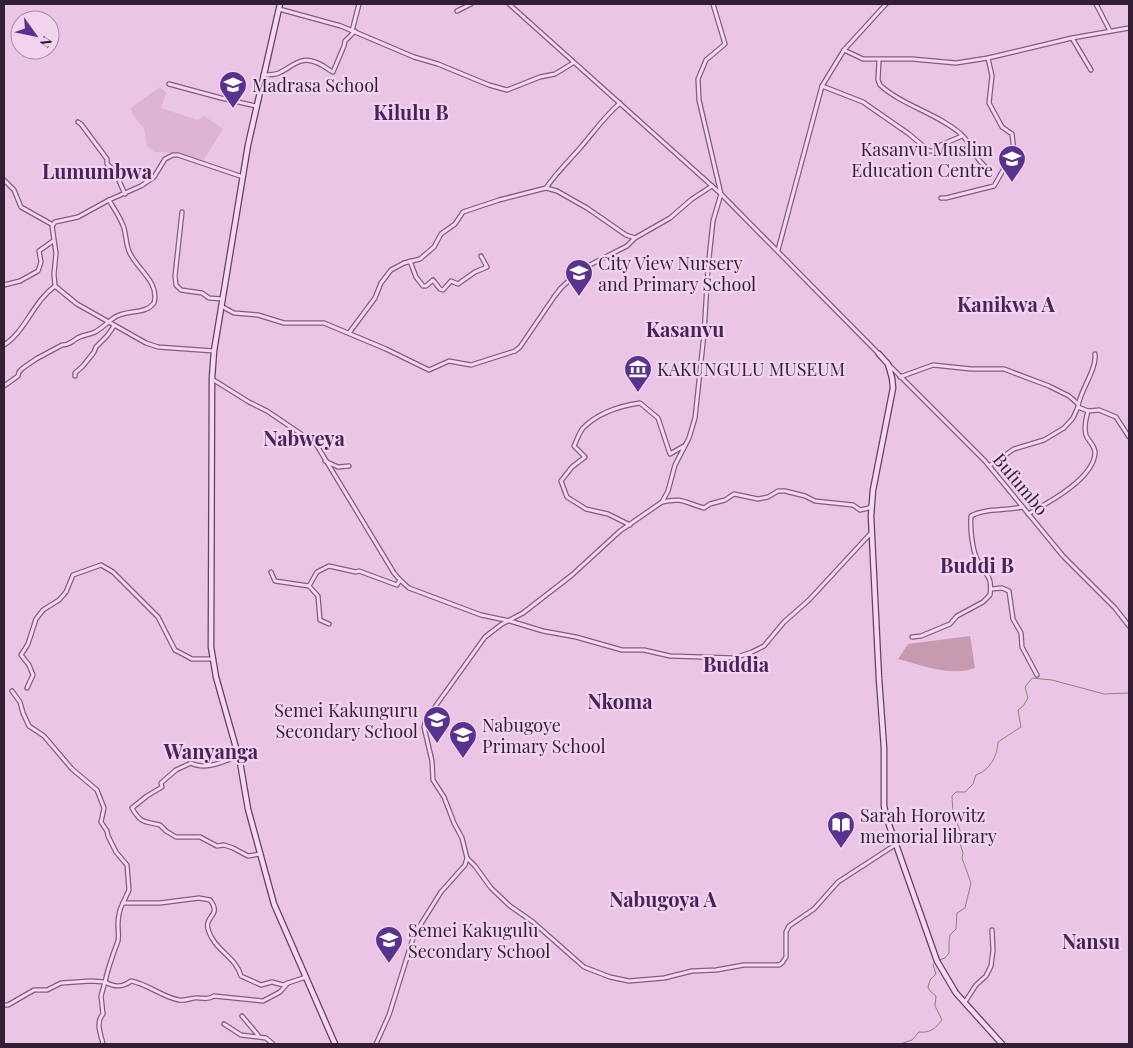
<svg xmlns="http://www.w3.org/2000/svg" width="1133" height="1048" viewBox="0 0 1133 1048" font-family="'Playfair Display',serif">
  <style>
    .farmland { fill: #dfb3d4 }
    .green { fill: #c79ab0 }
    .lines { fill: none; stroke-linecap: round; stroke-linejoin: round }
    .stream { stroke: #878b6e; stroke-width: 1 }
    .street-casing { stroke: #815d84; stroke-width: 5.5 }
    .secondary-casing { stroke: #624066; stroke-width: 7 }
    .street { stroke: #f6d8f2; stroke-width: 3 }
    .secondary { stroke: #f6d8f2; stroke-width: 4.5 }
    .labels { text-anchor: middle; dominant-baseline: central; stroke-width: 4.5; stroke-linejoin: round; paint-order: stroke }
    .poi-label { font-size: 18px; fill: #331f35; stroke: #f2d4ef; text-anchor: start }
    .street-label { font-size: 18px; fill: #331f35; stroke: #f2d4ef }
    .quarter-label { font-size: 20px; font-weight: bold; fill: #47235e; stroke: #f2d4ef }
  </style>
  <rect width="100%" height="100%" fill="#eac5e6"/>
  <!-- farmland -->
  <path class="farmland" d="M160,87L166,93L161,108L198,120L204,116L223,129L203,161L174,153L154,152L147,146L144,128L132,114L131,108Z"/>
  <!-- green -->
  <path class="green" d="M970,636L975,668C952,677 920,665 898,659L908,644Z"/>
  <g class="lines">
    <!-- stream -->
    <g class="stream">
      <path d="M939,960L945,958L949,953V942L950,935L956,929L957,913L965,908L971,883L962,858L963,853L959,840L961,833L953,813L952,796L956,792H965L973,784L976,775C990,770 997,757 998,742L1021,727L1018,710L1023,706L1028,698L1025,687L1032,678L1052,680L1104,694L1129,693"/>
      <path d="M900,1044L912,1040L919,1032C930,1033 935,1029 942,1020L935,1006L936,996L930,991L928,987L930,980L936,974L933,965L935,962"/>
    </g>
    <defs>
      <g id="street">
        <path d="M509,4L721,194L879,354"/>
        <path d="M713,4L725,44L706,60L698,79L699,100L721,194L713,221L708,268L704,334L695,418L689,438L675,465L668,491L662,502L620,531L572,575L523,613L502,624L485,637L432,711L426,720L424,727L432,761L433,780L444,797L454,823L462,838L467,858L475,866L491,888L510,906L533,922L584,967L610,977L629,981L664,978L692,971L716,970L744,965H779L782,963L786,957V932L789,926L814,909L838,882L895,845"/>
        <path d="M1096,4L1110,31"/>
        <path d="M279,9L341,26L414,57L438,64L489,85L507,90L540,77L555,74L573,63"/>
        <path d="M457,11L471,4"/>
        <path d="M352,31L359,4"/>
        <path d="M1072,38L1091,70"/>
        <path d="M844,50L863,59H912L956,63L988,58L1072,38L1129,28"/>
        <path d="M879,60L878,80L880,85C903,106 937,113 961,134C973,145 974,160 990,170"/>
        <path d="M263,75C269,75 274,75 279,73C292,67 300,56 315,62C322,64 327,69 333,72L344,46L345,41L355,31"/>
        <path d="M169,84L221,98L256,106"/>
        <path d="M822,86L863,102L909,134L929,151H935L941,145L962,136"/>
        <path d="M78,122L81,124L107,159V164C116,170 120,184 125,194"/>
        <path d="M4,180L14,190L21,207L53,225"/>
        <path d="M546,188C556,173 568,162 580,148C593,133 604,117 620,103"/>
        <path d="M941,198H946L994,186L1014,151L1012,134L1002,127L989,103L992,76L988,58"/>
        <path d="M182,212L175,276L176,285L181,290L202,293L209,298L222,299"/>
        <path d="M778,250L822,86L844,50L886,4"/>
        <path d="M410,261L416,277L423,286H426L433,280L440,289L443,290L451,281L458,284L475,272L487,267L481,256"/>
        <path d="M4,285L20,281L38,271L41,262L39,251L53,241"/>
        <path d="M55,286L54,274L56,253L52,226L55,222L78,217L109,200L141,186L154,177L165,159L173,155H178L243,177"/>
        <path d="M221,306L234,313L258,315L284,323H324L386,349L429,370L449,361L471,365L515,351L520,347L554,297L561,288L580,270L627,246L635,238L670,218L692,199L712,186"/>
        <path d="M349,333L375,298L381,283L391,270L404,263L420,259L434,247L441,234L455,224L463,212L499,200L546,188L557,191L587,208L626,235L635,238"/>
        <path d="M4,345C25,332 33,302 55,286L77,304L146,343L158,347L214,351"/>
        <path d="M888,364L985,461L1063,556L1115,608L1129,626"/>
        <path d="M75,376V373L83,366L94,352L96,347L107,336L114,326"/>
        <path d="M900,377L933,365L971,369H1004L1049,386L1069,396L1078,404"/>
        <path d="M212,379L249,402L267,411L316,444L394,573L400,580L409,588L481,615L510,621L543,631L576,637L622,650H644L670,656L734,658L752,652L764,646L784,622L809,600L871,533"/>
        <path d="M4,386L18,376L19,372L23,368L36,359L62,345C69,345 71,342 76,339C81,335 89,335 95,332C103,328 109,320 117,316C129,310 146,314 154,303C160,281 135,268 129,251C126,244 126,235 124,228C121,218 114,209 109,200"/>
        <path d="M1088,411L1099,410L1116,417L1129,437"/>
        <path d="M325,461L338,467L349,466"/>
        <path d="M989,466L1014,449L1044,440L1064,428L1073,418L1078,407"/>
        <path d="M662,502C683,497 685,503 704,508L710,504L725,500L734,494L758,499L768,497L778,491H785L805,496L815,501L853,505L860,510L869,508L872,504"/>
        <path d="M1028,514C1048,503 1095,478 1095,452C1094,444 1088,441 1086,435C1084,428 1086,418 1088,411L1078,407C1079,392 1097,370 1095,354"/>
        <path d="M630,525L608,514L586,509L567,497L561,481L572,467L585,457L574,446C577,440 579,433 583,428C599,412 619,406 640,403L658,418L670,454L684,446"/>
        <path d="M271,572L275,581L309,586"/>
        <path d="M991,589L1002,588L1009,591L1013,619L1021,633L1022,647L1037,675"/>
        <path d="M329,624L320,620L318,596L309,586L317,572L329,566L356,572L359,571L397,585L400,580"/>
        <path d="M912,637L921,636L950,624L957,616L983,602L990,595C993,573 984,576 977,559C972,548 970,528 971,516C985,508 1006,511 1022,507"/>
        <path d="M27,688L33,675L29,665L21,655L28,644L36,619L43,610L59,600L66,592L73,575L101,565L113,572L158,617L175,650L192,659H212"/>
        <path d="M12,691L20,702L23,713L29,726L44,736L72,769L97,790L104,808L101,822L107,831L108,836L116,852L127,865L129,890L123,903"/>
        <path d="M238,756C224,761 206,771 191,763L176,770L161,783L162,787L147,796L132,808C141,824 145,821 160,825L166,831L176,837H200L217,846L224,845L233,848L248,856L260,854"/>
        <path d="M965,1002L976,985L986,976L991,966L993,950L992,930"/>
        <path d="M4,1005H8L34,990H47L61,983L91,981L105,982C108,968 113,954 118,941C119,936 118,930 118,925C118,917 119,910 123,903H160L199,898L210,900C223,917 202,915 209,932C215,950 236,957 241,976L261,985L272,982L283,985L288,983"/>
        <path d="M242,1016L258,1035"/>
        <path d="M224,1024L241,1035L266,1038L273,1044"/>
        <path d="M103,1044C101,1034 95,1023 103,1014L101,996L105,982C114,987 122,988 131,981C148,984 162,997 179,1000C187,1001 192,997 199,998C206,998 208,1000 214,996L263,1001L280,992L288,983L306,977"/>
        <path d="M376,1044L389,1015L414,935L441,892L465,865L467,858"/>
      </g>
      <g id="secondary">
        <path d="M280,4L248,145L214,351L212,378L211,647L216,677L240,762L248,809L274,904L335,1044"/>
        <path d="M879,354L888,364L892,378L893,388L873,490L871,516L879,679L884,748V806L887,819L937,961L956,993L1002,1044"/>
      </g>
    </defs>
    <!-- street casing -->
    <use href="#street" class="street-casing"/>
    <!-- secondary casing -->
    <use href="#secondary" class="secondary-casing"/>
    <!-- street -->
    <use href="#street" class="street"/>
    <!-- secondary -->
    <use href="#secondary" class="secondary"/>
  </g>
  <!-- icons -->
  <defs>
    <symbol id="school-pin" viewBox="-11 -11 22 30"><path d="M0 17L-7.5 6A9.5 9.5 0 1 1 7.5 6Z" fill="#57328e" stroke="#f2d4ef"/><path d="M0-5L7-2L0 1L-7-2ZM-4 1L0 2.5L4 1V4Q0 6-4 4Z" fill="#fff"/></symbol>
    <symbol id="museum-pin" viewBox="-11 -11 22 30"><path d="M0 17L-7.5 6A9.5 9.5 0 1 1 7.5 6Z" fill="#57328e" stroke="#f2d4ef"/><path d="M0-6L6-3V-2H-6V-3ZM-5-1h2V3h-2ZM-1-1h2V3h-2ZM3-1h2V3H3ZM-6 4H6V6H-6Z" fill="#fff"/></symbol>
    <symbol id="library-pin" viewBox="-11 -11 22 30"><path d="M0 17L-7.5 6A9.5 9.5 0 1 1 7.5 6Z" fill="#57328e" stroke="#f2d4ef"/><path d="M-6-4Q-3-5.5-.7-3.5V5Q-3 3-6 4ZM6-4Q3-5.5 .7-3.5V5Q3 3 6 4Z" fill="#fff"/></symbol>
  </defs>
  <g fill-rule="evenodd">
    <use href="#school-pin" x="217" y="69" width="32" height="43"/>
    <use href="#school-pin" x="996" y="143" width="32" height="43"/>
    <use href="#school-pin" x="563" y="257" width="32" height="43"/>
    <use href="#museum-pin" x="622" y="353" width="32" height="43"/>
    <use href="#school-pin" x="421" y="704" width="32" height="43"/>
    <use href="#school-pin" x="447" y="719" width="32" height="43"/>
    <use href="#library-pin" x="825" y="809" width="32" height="43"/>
    <use href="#school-pin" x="373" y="924" width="32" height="43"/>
  </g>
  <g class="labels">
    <!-- poi labels -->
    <g class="poi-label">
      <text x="252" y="85">Madrasa School</text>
      <text x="993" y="149" text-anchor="end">Kasanvu Muslim<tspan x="993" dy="21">Education Centre</tspan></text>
      <text x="598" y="263">City View Nursery<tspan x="598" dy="21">and Primary School</tspan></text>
      <text x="657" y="369">KAKUNGULU MUSEUM</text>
      <text x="418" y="710" text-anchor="end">Semei Kakunguru<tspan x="418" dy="21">Secondary School</tspan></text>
      <text x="482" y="725">Nabugoye<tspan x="482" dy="21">Primary School</tspan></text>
      <text x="860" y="815">Sarah Horowitz<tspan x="860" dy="21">memorial library</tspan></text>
      <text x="408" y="930">Semei Kakugulu<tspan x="408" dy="21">Secondary School</tspan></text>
    </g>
    <!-- street labels -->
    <g class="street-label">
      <text transform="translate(1021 484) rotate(50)">Bufumbo</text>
    </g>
    <!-- quarter labels -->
    <g class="quarter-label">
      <text x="411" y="111">Kilulu B</text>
      <text x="97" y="170">Lumumbwa</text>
      <text x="1006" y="303">Kanikwa A</text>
      <text x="685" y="328">Kasanvu</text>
      <text x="304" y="437">Nabweya</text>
      <text x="977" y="564">Buddi B</text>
      <text x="736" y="663">Buddia</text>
      <text x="620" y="700">Nkoma</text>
      <text x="211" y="750">Wanyanga</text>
      <text x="663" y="898">Nabugoya A</text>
      <text x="1091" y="940">Nansu</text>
    </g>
  </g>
  <!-- border -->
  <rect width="1133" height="1048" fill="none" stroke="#331f35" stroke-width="10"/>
  <!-- north arrow -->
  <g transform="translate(35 35) rotate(123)"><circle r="24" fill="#f2d4ef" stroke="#a68ca5"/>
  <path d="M0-4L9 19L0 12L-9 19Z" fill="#57328e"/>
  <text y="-8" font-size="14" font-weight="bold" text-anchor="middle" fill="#331f35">N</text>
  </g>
</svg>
